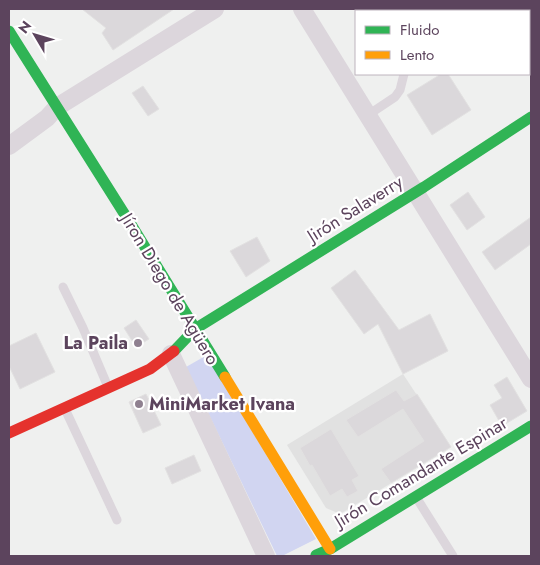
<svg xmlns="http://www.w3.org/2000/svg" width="540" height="565" viewBox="0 0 540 565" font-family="Jost,sans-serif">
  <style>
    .education { fill: #e1e1e1 }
    .green { fill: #d1d5f1 }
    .building { fill: #dbd8db; stroke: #e2e1e1 }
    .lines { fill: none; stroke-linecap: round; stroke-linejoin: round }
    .lane { stroke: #dcd6dc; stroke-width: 9 }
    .street { stroke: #dcd6dc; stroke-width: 18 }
    .fast { stroke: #30b455; stroke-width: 11 }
    .slow { stroke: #ff9f0a; stroke-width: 11 }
    .jam { stroke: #e5322d; stroke-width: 11 }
    .poi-dot { fill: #8f8090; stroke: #fff; stroke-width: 2 }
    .labels { text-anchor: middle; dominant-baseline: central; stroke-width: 4.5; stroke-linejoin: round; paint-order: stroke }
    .street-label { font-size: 18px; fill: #5c445d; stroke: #fff }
    .poi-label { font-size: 18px; font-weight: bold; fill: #5c445d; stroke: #fff; text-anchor: end }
  </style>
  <rect width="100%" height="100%" fill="#eff0ef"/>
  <!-- education -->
  <path class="education" d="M403,374L451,447L340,514L326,508L287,445Z"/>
  <!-- green -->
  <path class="green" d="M207,355L316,539L282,556H277L186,367Z"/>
  <!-- building -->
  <g class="building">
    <path d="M82,9H174L113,50L102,33L106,28Z"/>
    <path d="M441,74H448L471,110L432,135L407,95Z"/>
    <path d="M143,86L159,109L148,116L132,93Z"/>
    <path d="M468,192L485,217L467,230L450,205Z"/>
    <path d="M531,217V244L495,270L482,252Z"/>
    <path d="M257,237L270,261L246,277L230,251Z"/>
    <path d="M355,270L399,330L430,314L448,351L403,374L378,324L364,334L331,288Z"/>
    <path d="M136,320L149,339L136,347L124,328Z"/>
    <path d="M36,333L55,372L20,389L9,366V346Z"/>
    <path d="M507,377L527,411L502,426L490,405L502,398L494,385Z"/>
    <path d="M396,390L404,401L417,394L451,447L391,483L381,469L424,441L403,409L358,437L346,420Z"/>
    <path d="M146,394L161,425L143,433L129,402Z"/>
    <path d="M331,429L359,476L352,480L358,491L347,497L342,489L330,496L312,465L310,466L300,448Z"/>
    <path d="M194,455L201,471L172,484L165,468Z"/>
  </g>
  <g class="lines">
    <!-- lane -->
    <g class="lane">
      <path d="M368,115L395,97L400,90L404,74"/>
      <path d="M63,287L83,328L108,387"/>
      <path d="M65,409L117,520"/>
      <path d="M416,497L453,556"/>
    </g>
    <!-- street -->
    <g class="street">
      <path d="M302,9L531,379"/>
      <path d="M9,146L47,118L57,107L215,9"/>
      <path d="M171,354L266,556"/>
    </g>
    <!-- fast -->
    <g class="fast">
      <path d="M9,31L132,226L225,377"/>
      <path d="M174,351L195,329L424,187L531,117"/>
      <path d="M316,555L330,549L531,426"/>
    </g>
    <!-- slow -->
    <path class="slow" d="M225,377L330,549"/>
    <!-- jam -->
    <path class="jam" d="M9,433L150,369L174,351"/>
  </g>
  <!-- markers -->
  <g class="poi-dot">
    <circle cx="138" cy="343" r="5"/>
    <circle cx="139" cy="404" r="5"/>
  </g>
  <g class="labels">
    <!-- street labels -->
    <g class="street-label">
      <text transform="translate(355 209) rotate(-32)">Jirón Salaverry</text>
      <text transform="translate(170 289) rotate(59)">Jíron Diego de Agüero</text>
      <text transform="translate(421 472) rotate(-31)">Jirón Comandante Espinar</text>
    </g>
    <!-- poi labels -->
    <g class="poi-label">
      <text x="128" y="343">La Paila</text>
      <text x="149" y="404" text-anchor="start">MiniMarket Ivana</text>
    </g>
  </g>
  <!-- border -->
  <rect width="540" height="565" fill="none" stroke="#5c445d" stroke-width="20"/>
  <!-- legend -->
  <rect x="355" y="10" width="175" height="65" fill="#ffffff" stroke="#beb4be"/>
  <rect x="365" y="26" width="25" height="8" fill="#30b455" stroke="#beb4be"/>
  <text x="400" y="35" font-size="15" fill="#5c445d">Fluido</text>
  <rect x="365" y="51" width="25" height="8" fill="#ff9f0a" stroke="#beb4be"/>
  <text x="400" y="60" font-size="15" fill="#5c445d">Lento</text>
  <!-- north arrow -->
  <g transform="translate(35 35) rotate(308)" stroke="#ffffff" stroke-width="4" paint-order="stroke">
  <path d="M0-4L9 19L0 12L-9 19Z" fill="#5c445d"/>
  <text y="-8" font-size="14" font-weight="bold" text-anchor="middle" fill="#5c445d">N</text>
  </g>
</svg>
